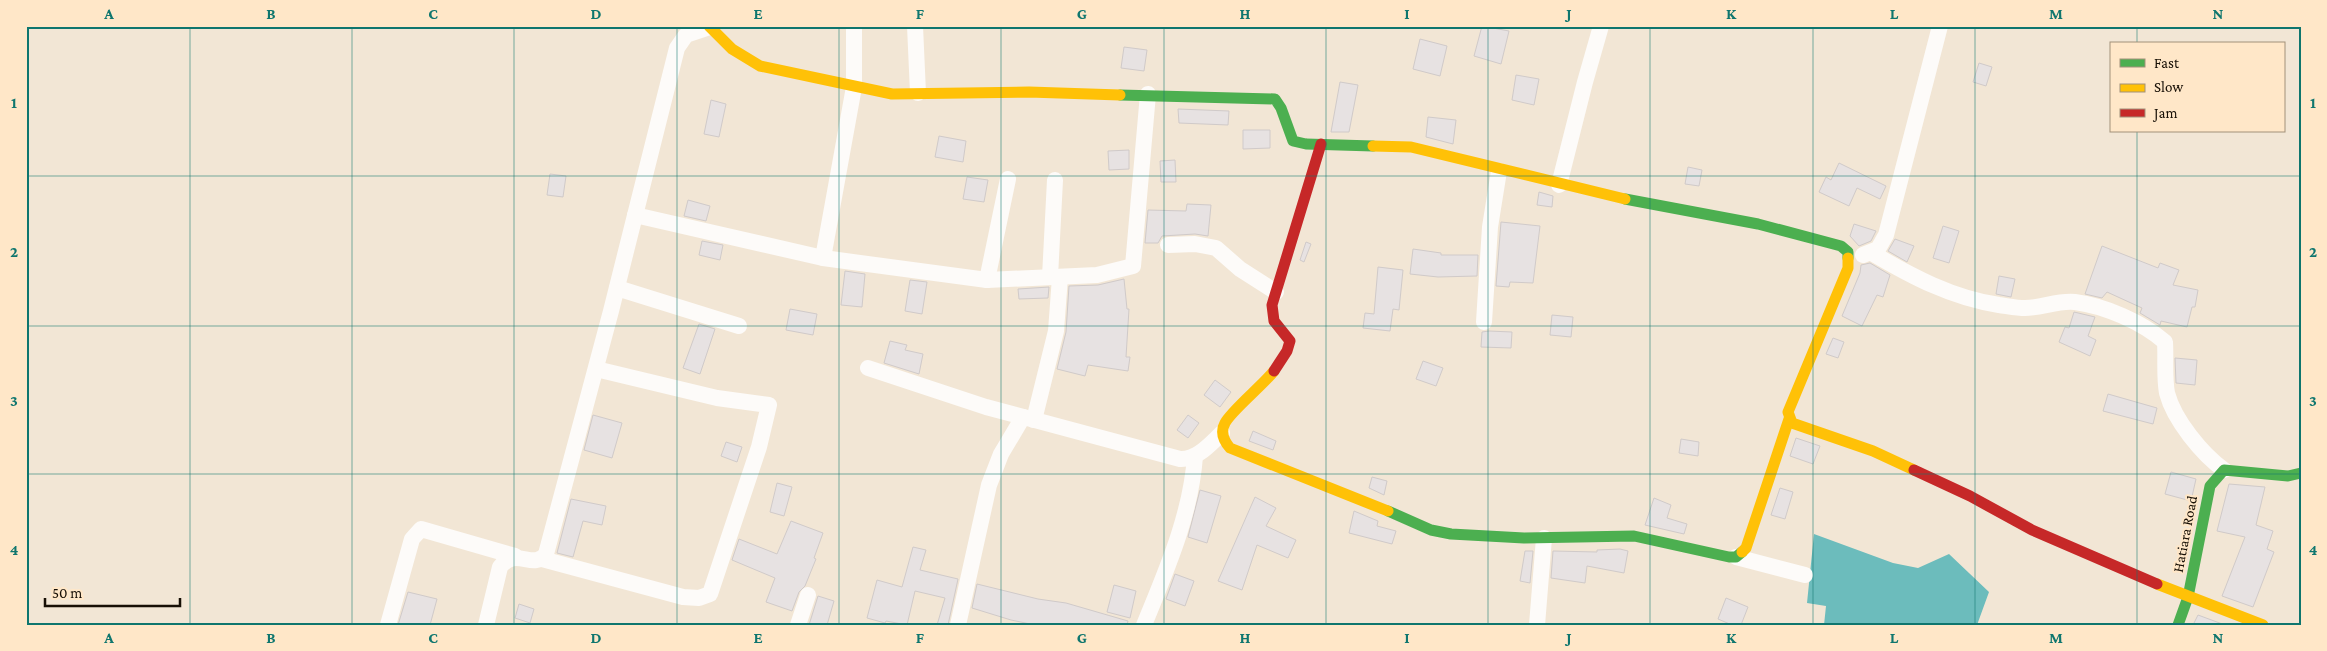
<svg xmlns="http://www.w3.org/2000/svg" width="2327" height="651" viewBox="0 0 2327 651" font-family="'Crimson Pro',serif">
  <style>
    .water { fill: #6cbcbc }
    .building { fill: #e7e2e2; stroke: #d0cac9 }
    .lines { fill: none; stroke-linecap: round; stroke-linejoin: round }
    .street { stroke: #fdfbf9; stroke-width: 16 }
    .fast { stroke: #4caf50; stroke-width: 11 }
    .slow { stroke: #ffc107; stroke-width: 11 }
    .jam { stroke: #c62828; stroke-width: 11 }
    .grid { fill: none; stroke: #0f766e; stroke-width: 1; stroke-opacity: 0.55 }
    .labels { text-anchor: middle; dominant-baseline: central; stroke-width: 4; stroke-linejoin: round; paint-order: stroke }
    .street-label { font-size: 15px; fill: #170f05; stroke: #ffe7c8 }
    .neatline { fill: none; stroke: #0f766e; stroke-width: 2 }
    .grid-label { font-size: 16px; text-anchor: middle; font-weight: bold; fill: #0f766e }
  </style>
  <rect width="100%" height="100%" fill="#f2e6d5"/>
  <!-- water -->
  <path class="water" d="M1814,534L1893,563L1918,568L1949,554L1989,592L1977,625H1824L1826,606L1807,603Z"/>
  <!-- building -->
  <g class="building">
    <path d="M1482,26L1509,31L1501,64L1474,56Z"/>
    <path d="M1420,39L1447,46L1440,76L1413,69Z"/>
    <path d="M1124,47L1147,50L1144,71L1121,68Z"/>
    <path d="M1979,63L1992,67L1986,86L1973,82Z"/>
    <path d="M1516,75L1539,79L1534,105L1512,100Z"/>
    <path d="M1340,82L1358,85L1349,132H1331Z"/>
    <path d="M711,100L726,104L719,137L704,134Z"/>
    <path d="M1178,109L1229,111L1228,125L1179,123Z"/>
    <path d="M1428,117L1456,120L1453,144L1426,137Z"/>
    <path d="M1243,130H1270V148L1243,149Z"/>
    <path d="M939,136L966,141L963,162L935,157Z"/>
    <path d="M1129,150V169L1109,170L1108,151Z"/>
    <path d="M1175,160L1176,182H1161L1160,161Z"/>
    <path d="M1839,163L1886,186L1880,199L1857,188L1849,206L1819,192L1826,177L1831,180Z"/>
    <path d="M1688,167L1702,170L1699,186L1685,184Z"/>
    <path d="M550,174L566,176L563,197L547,195Z"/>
    <path d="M967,177L988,180L984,202L963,199Z"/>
    <path d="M1539,192L1553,196L1552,207L1537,205Z"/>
    <path d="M688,200L710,206L706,221L684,216Z"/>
    <path d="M1187,204L1211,205L1208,236L1195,234L1162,236L1158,243H1145L1148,210L1186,211Z"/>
    <path d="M1501,222L1540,226L1533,283L1510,282L1509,287L1496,286Z"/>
    <path d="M1854,224L1876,231L1871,241L1859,246L1850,236Z"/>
    <path d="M1943,226L1959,231L1949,263L1933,258Z"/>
    <path d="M1895,239L1914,246L1907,262L1888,251Z"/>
    <path d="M702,241L723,245L720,260L699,255Z"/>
    <path d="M1306,242L1311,244L1304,262L1300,260Z"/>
    <path d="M2102,246L2158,268L2160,263L2179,270L2173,285L2198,290L2195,307H2192L2187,327L2161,321L2160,325L2140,313L2142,308L2107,292L2102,298L2085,294Z"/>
    <path d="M1413,249L1441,253V255H1478L1477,276L1438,277L1410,274Z"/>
    <path d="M1870,263L1890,275L1883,297L1877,295L1862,326L1842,316L1860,273L1861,265Z"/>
    <path d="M1378,267L1403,270L1399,310L1393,309L1390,331L1363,328L1365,313L1374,314Z"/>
    <path d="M845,271L865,274L862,307L841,305Z"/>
    <path d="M1999,276L2015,279L2011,297L1996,294Z"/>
    <path d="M1124,279L1127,309H1129L1126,357H1130L1128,371L1088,365L1085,376L1057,369L1066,332L1069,286L1098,285Z"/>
    <path d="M910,280L927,282L922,314L905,311Z"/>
    <path d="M1049,287L1048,298L1019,299L1018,289Z"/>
    <path d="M790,309L817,314L813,335L786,330Z"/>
    <path d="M2074,312L2095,317L2088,336L2096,340L2090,356L2059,342L2065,327L2069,328Z"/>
    <path d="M1552,315L1573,317L1571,337L1550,335Z"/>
    <path d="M699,324L715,329L700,374L683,368Z"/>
    <path d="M1489,331L1512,332L1511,348L1481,347L1482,332Z"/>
    <path d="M1833,338L1844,342L1838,358L1826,354Z"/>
    <path d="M890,341L907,345L905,350L923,354L919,374L884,363Z"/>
    <path d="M2175,358L2197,360L2195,385L2176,383Z"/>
    <path d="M1423,361L1443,368L1436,386L1416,379Z"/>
    <path d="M1215,380L1231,392L1220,407L1204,395Z"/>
    <path d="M2108,394L2157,408L2153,424L2103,411Z"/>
    <path d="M593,415L622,423L612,458L584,450Z"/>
    <path d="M1188,415L1199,423L1188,438L1177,430Z"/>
    <path d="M1253,431L1276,441L1273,450L1249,441Z"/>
    <path d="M1796,438L1820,446L1813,464L1790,456Z"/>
    <path d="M1681,439L1699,442L1698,456L1679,453Z"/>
    <path d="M726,442L742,447L737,462L721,456Z"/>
    <path d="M2171,472L2196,479L2191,501L2165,494Z"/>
    <path d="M1372,477L1387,481L1384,495L1369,488Z"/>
    <path d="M777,483L792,487L784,516L770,512Z"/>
    <path d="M2229,484L2265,487L2256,525L2273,531L2267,549L2274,552L2253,607L2222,596L2245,537L2217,531Z"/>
    <path d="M1780,488L1793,492L1785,519L1771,515Z"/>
    <path d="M1200,490L1221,496L1207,543L1188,537Z"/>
    <path d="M1255,497L1276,508L1266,526L1296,540L1288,558L1257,545L1242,590L1218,581Z"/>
    <path d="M1654,498L1671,505L1667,518L1687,524L1684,534L1645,525Z"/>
    <path d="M571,499L606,506L602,525L583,521L573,557L557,553Z"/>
    <path d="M1354,511L1378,521L1377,526L1396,531L1392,544L1349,533Z"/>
    <path d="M791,521L823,533L814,558L816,559L805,586L799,592L792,611L766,602L775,578L732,560L739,539L777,554Z"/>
    <path d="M913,547L926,550L920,570L958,579L948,625H937L945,598L915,591L907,625L886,621L885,623L867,618L877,580L902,587Z"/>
    <path d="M1620,549L1628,551L1624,573L1587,566L1585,583L1551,578L1553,551L1597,552V550Z"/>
    <path d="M1525,551H1533L1530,583L1520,581Z"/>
    <path d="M1175,574L1194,581L1185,606L1166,599Z"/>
    <path d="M977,584L1038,599L1066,603L1128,621L1127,625H1035L1011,620L972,608Z"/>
    <path d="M1114,585L1136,591L1130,618L1107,612Z"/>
    <path d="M408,592L437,599L430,625H398Z"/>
    <path d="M818,596L834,601L827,625H809Z"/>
    <path d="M1726,598L1748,607L1741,625H1732L1718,619Z"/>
    <path d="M519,604L534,609L530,623L515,618Z"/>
    <path d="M2198,615L2225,625H2193Z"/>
  </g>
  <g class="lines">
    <!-- street -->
    <g class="street">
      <path d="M915,26L918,93"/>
      <path d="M1559,185L1585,82L1601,26"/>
      <path d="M635,215L823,258L987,280L1097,275L1133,266L1148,94"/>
      <path d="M1168,245L1195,244L1216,248L1240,269L1276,292"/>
      <path d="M1872,253C1911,276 1952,298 1999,305C2007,306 2017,308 2025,308C2042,308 2058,300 2075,302C2105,306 2142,322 2165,342C2166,358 2164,377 2167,393C2174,420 2202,454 2224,470"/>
      <path d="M1863,255L1878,249L1886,235L1940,26"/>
      <path d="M823,258L854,87V26"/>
      <path d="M1050,277L1055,180"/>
      <path d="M987,280L1008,179"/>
      <path d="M617,288L739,326"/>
      <path d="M1484,322L1490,227L1499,171"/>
      <path d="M868,368L986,407L1180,459C1197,460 1210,444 1222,433"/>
      <path d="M1034,420L1056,331L1060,277"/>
      <path d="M1736,557L1805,575"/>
      <path d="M542,559L683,597L699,598L710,594L759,447L769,405L717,398L596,369"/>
      <path d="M388,625L412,539L421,529L515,556"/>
      <path d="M486,625L500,567C516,546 533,571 546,554L611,311L677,48L686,35L710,27"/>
      <path d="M798,625L808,595"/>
      <path d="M958,625L989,485L1001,454L1023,417"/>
      <path d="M1144,625C1166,571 1191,515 1195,456"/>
      <path d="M1537,625L1544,538"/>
    </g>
    <!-- fast -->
    <g class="fast">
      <path d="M1120,95L1275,99L1281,108L1293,141L1306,144L1373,146"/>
      <path d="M1625,199L1758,224L1841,246L1848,252V258"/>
      <path d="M1388,511L1431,530L1451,534L1524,538L1634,536L1729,557H1736L1742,552"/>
      <path d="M2178,625L2188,597L2210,486L2224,470L2288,476L2301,473"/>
    </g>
    <!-- slow -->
    <g class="slow">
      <path d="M709,26L732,49L760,66L892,94L1029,92L1120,95"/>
      <path d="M1373,146L1411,147L1625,199"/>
      <path d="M1848,258V268L1788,412L1792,423L1873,451L1914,470"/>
      <path d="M1274,371C1263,385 1231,411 1225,423C1220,432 1224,441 1230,448L1388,511"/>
      <path d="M1742,552L1746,548L1789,419"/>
      <path d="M2157,584L2263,625"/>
    </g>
    <!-- jam -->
    <g class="jam">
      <path d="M1274,371L1287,351L1290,341L1274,321L1272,305L1321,144"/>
      <path d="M1914,470L1970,496L2032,530L2157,584"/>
    </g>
  </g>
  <!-- grid -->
  <path class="grid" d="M190,26V625M352,26V625M514,26V625M677,26V625M839,26V625M1001,26V625M1164,26V625M1326,26V625M1488,26V625M1650,26V625M1813,26V625M1975,26V625M2137,26V44M2137,131V625M26,176H2301M26,326H2301M26,474H2301"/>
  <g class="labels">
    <!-- street labels -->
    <g class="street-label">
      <text transform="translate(2185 534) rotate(-79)">Hatiara Road</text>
    </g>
  </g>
  <!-- border -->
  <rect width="2327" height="651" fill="none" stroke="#ffe7c8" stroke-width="55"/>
  <!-- legend -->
  <rect x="2110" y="42" width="175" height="90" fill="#ffe7c8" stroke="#a2917a"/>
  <rect x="2120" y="59" width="25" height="8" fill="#4caf50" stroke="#a2917a"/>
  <text x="2154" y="68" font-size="15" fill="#170f05">Fast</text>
  <rect x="2120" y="84" width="25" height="8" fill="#ffc107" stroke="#a2917a"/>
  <text x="2154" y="92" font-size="15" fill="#170f05">Slow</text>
  <rect x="2120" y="109" width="25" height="8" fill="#c62828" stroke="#a2917a"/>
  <text x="2154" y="118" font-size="15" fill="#170f05">Jam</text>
  <!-- scale -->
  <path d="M45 598v8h135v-8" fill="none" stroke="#170f05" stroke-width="2.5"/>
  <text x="52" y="598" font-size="15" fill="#170f05" stroke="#ffe7c8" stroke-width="4" paint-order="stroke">50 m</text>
  <rect x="28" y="28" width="2272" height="596" class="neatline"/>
  <g class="grid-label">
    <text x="109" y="19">A</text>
    <text x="271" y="19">B</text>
    <text x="433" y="19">C</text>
    <text x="596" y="19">D</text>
    <text x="758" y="19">E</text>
    <text x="920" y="19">F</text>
    <text x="1082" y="19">G</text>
    <text x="1245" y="19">H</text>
    <text x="1407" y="19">I</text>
    <text x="1569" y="19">J</text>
    <text x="1731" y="19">K</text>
    <text x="1894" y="19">L</text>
    <text x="2056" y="19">M</text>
    <text x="2218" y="19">N</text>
    <text x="14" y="108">1</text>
    <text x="2313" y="108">1</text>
    <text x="14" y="257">2</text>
    <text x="2313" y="257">2</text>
    <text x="14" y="406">3</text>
    <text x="2313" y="406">3</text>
    <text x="14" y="555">4</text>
    <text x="2313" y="555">4</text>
    <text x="109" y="643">A</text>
    <text x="271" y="643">B</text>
    <text x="433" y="643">C</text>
    <text x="596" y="643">D</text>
    <text x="758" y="643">E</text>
    <text x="920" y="643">F</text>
    <text x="1082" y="643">G</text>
    <text x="1245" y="643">H</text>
    <text x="1407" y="643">I</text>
    <text x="1569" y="643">J</text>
    <text x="1731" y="643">K</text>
    <text x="1894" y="643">L</text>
    <text x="2056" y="643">M</text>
    <text x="2218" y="643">N</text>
  </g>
</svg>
